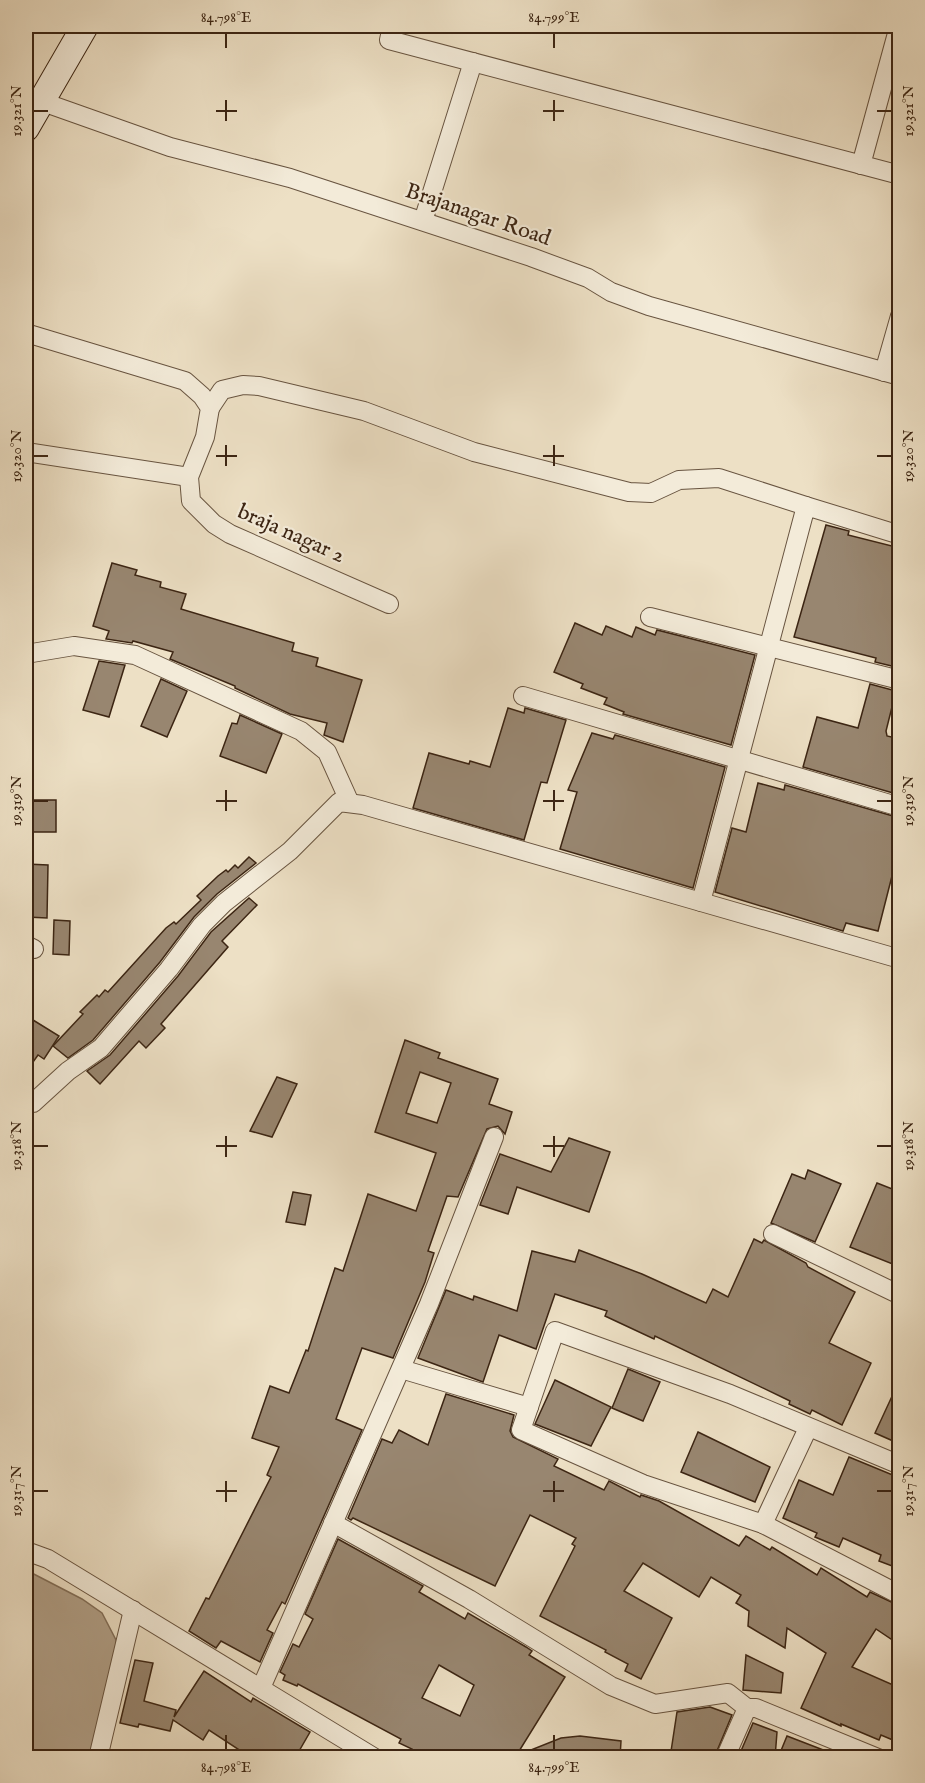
<svg xmlns="http://www.w3.org/2000/svg" width="925" height="1783" viewBox="0 0 925 1783" font-family="'IM FELL English',serif">
  <style>
    .water { fill: #b1a088; stroke: #826f59; stroke-width: 1.5 }
    .building { fill: #988670; stroke: #3c2513; stroke-width: 1.5; fill-rule: evenodd }
    .lines { fill: none; stroke-linecap: round; stroke-linejoin: round }
    .street-casing { stroke: #685440; stroke-width: 20 }
    .secondary-casing { stroke: #3c2513; stroke-width: 28 }
    .street { stroke: #f3ebd9; stroke-width: 18 }
    .secondary { stroke: #f3ebd9; stroke-width: 26 }
    .ticks { fill: none; stroke: #3c2513; stroke-width: 2 }
    .labels { text-anchor: middle; dominant-baseline: central; stroke-width: 4.5; stroke-linejoin: round; paint-order: stroke }
    .street-label { font-size: 22px; fill: #3c2513; stroke: #f3ebd9 }
    .neatline { fill: none; stroke: #3c2513; stroke-width: 2 }
    .ticks-label { font-size: 15px; text-anchor: middle; fill: #3c2513 }
  </style>
  <rect width="100%" height="100%" fill="#ede0c5"/>
  <filter id="stains"><feTurbulence type="fractalNoise" baseFrequency=".00333" numOctaves="4"/><feColorMatrix values="0 0 0 0 .2 0 0 0 0 .09 0 0 0 0 .02 0 0 0 .5 -.17"/></filter>
  <radialGradient id="worn" r=".72"><stop offset=".6" stop-color="#630" stop-opacity="0"/><stop offset="1" stop-color="#630" stop-opacity=".3"/></radialGradient>
  <!-- water -->
  <path class="water" d="M26,1570L82,1599L102,1613L116,1640L117,1659L94,1757H26Z"/>
  <!-- building -->
  <g class="building">
    <path d="M826,525L849,531L848,535L900,548V668L875,662L876,658L794,637Z"/>
    <path d="M112,563L137,570L135,575L161,582L160,587L186,594L181,609L294,643L292,651L318,658L316,666L362,680L343,742L324,735L327,723L290,714L235,688V686L170,659L173,652L133,641L132,643L106,639L109,631L93,626Z"/>
    <path d="M575,623L602,635L606,626L632,637L636,627L655,635L657,630L755,655L731,745L623,714L624,712L604,704L607,698L581,688L583,684L554,672Z"/>
    <path d="M99,661L125,665L109,717L83,710Z"/>
    <path d="M161,679L187,691L167,737L141,726Z"/>
    <path d="M870,684L896,691L886,731L887,736L900,739V795L803,767L817,717L858,728Z"/>
    <path d="M508,708L524,713L525,708L566,720L547,783L541,782L524,840L413,808L429,753L469,764L470,761L490,767Z"/>
    <path d="M240,715L282,734L266,773L220,756L232,723L237,724Z"/>
    <path d="M592,733L613,739L615,735L725,767L693,888L560,849L577,792L568,790Z"/>
    <path d="M758,783L784,790L785,785L900,818V878L892,876L878,931L846,923L843,931L715,892L732,828L746,832Z"/>
    <rect x="26" y="800" width="30" height="32"/>
    <path d="M249,857L256,863L217,894L194,917L160,962L93,1040L68,1058L53,1046L83,1014L80,1012L97,995L99,997L105,990L108,992L166,928L174,922L176,924L201,900L197,896L218,876L226,870L228,872L235,865L238,868Z"/>
    <path d="M26,864L48,865L47,918L27,917Z"/>
    <path d="M249,898L257,905L222,941L228,947L161,1024L165,1028L146,1048L139,1041L100,1084L87,1071L110,1055L178,976L211,932Z"/>
    <path d="M54,920L70,921L69,955L53,954Z"/>
    <path d="M33,1020L59,1036L44,1059L38,1055L26,1072V1032Z"/>
    <path d="M405,1040L440,1053L438,1058L498,1079L489,1104L512,1112L505,1134L498,1126L487,1129L458,1197L447,1196L428,1251L434,1253L425,1282L393,1358L362,1348L336,1419L362,1430L285,1604L282,1602L267,1630L273,1633L260,1662L221,1641L216,1648L189,1631L206,1598L209,1599L271,1477L267,1475L279,1447L252,1438L270,1386L289,1393L306,1350L308,1351L335,1268L343,1271L368,1194L416,1211L436,1153L375,1132ZM420,1072L451,1083L437,1123L406,1113Z"/>
    <path d="M277,1077L297,1084L272,1137L250,1131Z"/>
    <path d="M569,1138L610,1152L589,1212L517,1187L508,1214L480,1205L500,1154L551,1172Z"/>
    <path d="M808,1170L841,1184L815,1242L771,1223L792,1174L805,1179Z"/>
    <path d="M877,1183L900,1192V1267L850,1247Z"/>
    <path d="M293,1192L311,1195L305,1225L286,1222Z"/>
    <path d="M754,1239L762,1243L764,1240L806,1263L808,1267L855,1292L829,1343L871,1363L842,1425L812,1410L810,1414L789,1404L790,1401L655,1336L654,1339L605,1316L607,1311L555,1294L536,1349L499,1335L483,1382L418,1358L446,1290L473,1300L474,1296L517,1311L532,1251L575,1262L579,1250L642,1274L706,1303L713,1289L728,1297Z"/>
    <path d="M628,1369L660,1382L643,1421L612,1408Z"/>
    <path d="M900,1379V1444L875,1433Z"/>
    <path d="M555,1380L611,1407L591,1446L535,1424Z"/>
    <path d="M446,1394L514,1415L510,1431L513,1437L558,1459L554,1466L604,1490L609,1481L640,1497L641,1495L659,1501L739,1546L746,1536L770,1550L772,1547L817,1575L821,1568L867,1597L870,1592L900,1606V1645L876,1629L852,1667L900,1688V1743L881,1735L879,1740L841,1724V1726L801,1708L826,1653L787,1628L785,1648L748,1626L749,1611L736,1603L741,1595L711,1577L699,1597L643,1563L624,1591L672,1618L641,1679L625,1671L628,1664L605,1652L606,1650L540,1616L575,1546L572,1544L576,1538L530,1515L495,1586L353,1518L351,1520L348,1518L382,1439L392,1443L399,1430L428,1445Z"/>
    <path d="M698,1432L770,1467L755,1502L681,1472Z"/>
    <path d="M849,1457L900,1478V1569L879,1561L881,1555L843,1538L839,1547L815,1537L817,1533L783,1518L799,1480L833,1495Z"/>
    <path d="M338,1539L423,1586L419,1592L465,1619L468,1613L526,1647L532,1651L529,1655L565,1677L516,1756L561,1738L580,1736L621,1741L620,1758L408,1757L412,1749L399,1743L401,1739L298,1684L297,1686L283,1680L285,1675L280,1672L293,1644L299,1647L313,1619L305,1614ZM439,1665L474,1685L460,1716L422,1698Z"/>
    <path d="M746,1655L783,1673L781,1693L743,1690Z"/>
    <path d="M135,1660L153,1663L144,1701L176,1710L174,1717L204,1671L251,1702L253,1698L310,1732L295,1758H238L241,1751L209,1730L203,1740L173,1720L170,1731L139,1724L138,1727L120,1723Z"/>
    <path d="M710,1707L732,1715L714,1758H670L677,1712Z"/>
    <path d="M753,1723L777,1732L775,1758H738Z"/>
    <path d="M787,1736L839,1756V1758H778Z"/>
  </g>
  <g class="lines">
    <defs>
      <g id="street">
        <path d="M392,26L389,40L900,175"/>
        <path d="M40,101L170,147L290,178L531,257L588,278L611,292L649,306L900,376"/>
        <path d="M861,165L899,26"/>
        <path d="M423,221L473,62"/>
        <path d="M26,333L185,381L202,396L210,408L205,437L189,477L191,501L214,524L230,534L389,604"/>
        <path d="M884,372L900,316"/>
        <path d="M210,408L222,390L243,385L259,386L364,411L474,452L629,492L651,493L679,480L719,478L806,506"/>
        <path d="M26,452L189,477"/>
        <path d="M900,535L806,506L701,902L900,959"/>
        <path d="M650,617L900,680"/>
        <path d="M26,654L74,646L135,655L301,731L327,752L350,803"/>
        <path d="M523,696L900,807"/>
        <path d="M26,945L34,949"/>
        <path d="M26,1103H33L68,1071L101,1048L169,969L202,925L224,903L290,851L339,802L363,805L701,902"/>
        <path d="M773,1234L900,1295"/>
        <path d="M401,1369L529,1407"/>
        <path d="M900,1465L730,1394L555,1331L521,1430L643,1484L763,1524L900,1595"/>
        <path d="M333,1523L469,1599L611,1686L655,1704L728,1693L747,1708H756L878,1758"/>
        <path d="M763,1524L808,1428"/>
        <path d="M26,1551L48,1559L375,1758"/>
        <path d="M261,1688L429,1304L494,1137"/>
        <path d="M98,1758L133,1610"/>
        <path d="M725,1758L747,1708"/>
      </g>
      <path id="secondary" d="M26,128L85,26"/>
    </defs>
    <!-- street casing -->
    <use href="#street" class="street-casing"/>
    <!-- secondary casing -->
    <use href="#secondary" class="secondary-casing"/>
    <!-- street -->
    <use href="#street" class="street"/>
    <!-- secondary -->
    <use href="#secondary" class="secondary"/>
  </g>
  <!-- ticks -->
  <path class="ticks" d="M226,33V48M554,33V48M226,100V121M554,100V121M33,111H48M216,111H237M543,111H564M877,111H892M226,445V466M554,445V466M33,456H48M216,456H237M543,456H564M877,456H892M226,790V811M554,790V811M33,801H48M216,801H237M543,801H564M877,801H892M226,1136V1157M554,1136V1157M33,1146H48M216,1146H237M543,1146H564M877,1146H892M226,1481V1502M554,1481V1502M33,1491H48M216,1491H237M543,1491H564M877,1491H892M226,1735V1750M554,1735V1750"/>
  <g class="labels">
    <!-- street labels -->
    <g class="street-label">
      <text transform="translate(478 215) rotate(19)">Brajanagar Road</text>
      <text transform="translate(291 534) rotate(24)">braja nagar 2</text>
    </g>
  </g>
  <!-- margin -->
  <rect width="925" height="1783" fill="none" stroke="#ede0c5" stroke-width="66"/>
  <rect x="33" y="33" width="859" height="1717" class="neatline"/>
  <g class="ticks-label">
    <text x="226" y="22">84.798°E</text>
    <text x="554" y="22">84.799°E</text>
    <text transform="translate(16 111) rotate(-90)" y="5">19.321°N</text>
    <text transform="translate(908 111) rotate(-90)" y="5">19.321°N</text>
    <text transform="translate(16 456) rotate(-90)" y="5">19.320°N</text>
    <text transform="translate(908 456) rotate(-90)" y="5">19.320°N</text>
    <text transform="translate(16 801) rotate(-90)" y="5">19.319°N</text>
    <text transform="translate(908 801) rotate(-90)" y="5">19.319°N</text>
    <text transform="translate(16 1146) rotate(-90)" y="5">19.318°N</text>
    <text transform="translate(908 1146) rotate(-90)" y="5">19.318°N</text>
    <text transform="translate(16 1491) rotate(-90)" y="5">19.317°N</text>
    <text transform="translate(908 1491) rotate(-90)" y="5">19.317°N</text>
    <text x="226" y="1772">84.798°E</text>
    <text x="554" y="1772">84.799°E</text>
  </g>
  <rect width="100%" height="100%" filter="url(#stains)"/>
  <rect width="100%" height="100%" fill="url(#worn)"/>
</svg>
